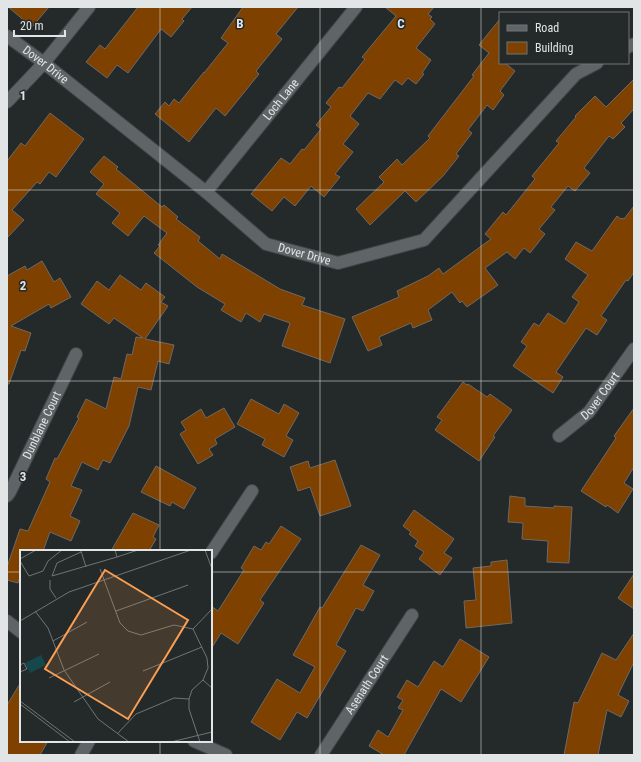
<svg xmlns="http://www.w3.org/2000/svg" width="641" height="762" viewBox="0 0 641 762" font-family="'Roboto Condensed',sans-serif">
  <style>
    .building { fill: #7e4100; stroke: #6e6966 }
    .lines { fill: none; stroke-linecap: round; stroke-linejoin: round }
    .minor-casing { stroke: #404545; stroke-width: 14 }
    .minor { stroke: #5f6566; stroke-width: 12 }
    .grid { fill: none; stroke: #e2e5e6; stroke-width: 1; stroke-opacity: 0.55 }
    .labels { text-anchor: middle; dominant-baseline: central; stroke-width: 3; stroke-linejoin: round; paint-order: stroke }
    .street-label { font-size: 12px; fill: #e2e5e6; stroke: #242929 }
    .inset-road { fill: none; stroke: #707475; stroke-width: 1 }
    .view { fill: #fc9e52; fill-opacity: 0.15; stroke: #fc9e52; stroke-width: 2 }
    .inset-edge { fill: none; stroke: #e2e5e6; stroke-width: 2 }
    .grid-label { font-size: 13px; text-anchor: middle; font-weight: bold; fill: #e2e5e6; stroke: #242929; stroke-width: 3; stroke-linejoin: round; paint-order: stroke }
  </style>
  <rect width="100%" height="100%" fill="#242929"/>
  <!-- building -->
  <g class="building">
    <path d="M8,7H49L32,27Z"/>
    <path d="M138,7H192L182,19L184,21L171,37L161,29L128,73L117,65L107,78L86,62L100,45L105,49Z"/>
    <path d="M243,7H298L276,34L282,39L256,71L259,74L225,116L216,108L189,142L155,114L165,102L169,106L174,99L179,103L204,72V73L228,43L221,38Z"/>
    <path d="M385,7H434L428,14L432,17L430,19L435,24L416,48L431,60L422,73L424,74L416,84L408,78L402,85L395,80L380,99L368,93L350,116L359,124L343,144L353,152L335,174L340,177L324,197L311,186L295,206L284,197L272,211L251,194L281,158L290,164L302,149L304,150L321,129L316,125L331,107L326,103L339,87L342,88L365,59L362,57L396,16Z"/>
    <path d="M500,19V63H505L515,71L500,91L504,95L493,110L487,105L468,130L472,133L456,154L459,156L443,176L416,202L405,191L370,225L356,209L384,182L379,177L397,159L402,165L430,138L428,136L474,76L472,75L489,53L479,45Z"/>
    <path d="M634,79V109L621,123L625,127L613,139L609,136L584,168L590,173L575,191L568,186L551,207L555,210L539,229L545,234L530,253L524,248L515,259L507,252L485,268L498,285L467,307L462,301L460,303L452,292L428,310L432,320L413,328L411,323L379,337L382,345L368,351L352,317L399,297L397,291L428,276L439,268L443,274L491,239L485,234L503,212L506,215L535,179L532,176L559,143L556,141L576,117L575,116L595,96L606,107Z"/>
    <path d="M50,113L84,139L56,177L49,172L40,184L37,182L12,210L24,220L7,238V161L21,143L25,146Z"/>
    <path d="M104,156L118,167L116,169L162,207L164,205L178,217L176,219L200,237L198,241L220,259L222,254L280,289L305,298L302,305L345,319L330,363L282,346L290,323L264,314L260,322L246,313L241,322L221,310L225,304L197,287L154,253L160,246L158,245L167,233L144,216L128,236L112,223L120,213L96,194L104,184L90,172Z"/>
    <path d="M634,206V272L628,281L626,280L601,316L607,320L597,335L586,328L556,372L563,377L553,393L513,366L527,346L521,342L534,323L539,326L548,313L565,324L579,302L572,297L588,275L565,259L576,242L592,251L617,216L621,219L622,218L624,219Z"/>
    <path d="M42,261L54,282L60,278L71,297L51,308L49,304L11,326L31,333L25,351L21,350L9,384H7V276L25,266L27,270Z"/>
    <path d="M120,275L141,290L146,283L165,297L161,302L168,306L145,339L174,345L169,364L158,361L151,390L138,387L129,426L110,463L103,460L98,470L82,462L71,486L82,490L70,516L80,521L71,541L50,532L43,551H21V574L18,583L7,580V567L20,529L28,531L50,482L46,479L55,458L57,459L79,418L77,417L86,399L106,409L114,377L121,379L127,354L132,355L136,337L143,338L114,318L109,324L81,304L97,281L109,290Z"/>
    <path d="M463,382L467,385L468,384L487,397L490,394L512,410L493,436L495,437L479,461L435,430L442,420L437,417Z"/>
    <path d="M251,399L279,414L284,404L299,413L286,436L293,440L284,457L262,445L265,439L237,424Z"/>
    <path d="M224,408L235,427L215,439L217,444L209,449L213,455L198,464L180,434L186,430L181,422L201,409L206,418Z"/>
    <path d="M634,408V467L624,483L633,489L618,513L607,505L606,507L581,491L616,438L614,436Z"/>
    <path d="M335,460L351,506L320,516L310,487L298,491L290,467L308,461L310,468Z"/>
    <path d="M156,466L196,488L184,509L172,502L170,506L141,492Z"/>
    <path d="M510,496L525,498V506L554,508V506L572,507L569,563L547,562L548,541L522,539L523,523L508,522Z"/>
    <path d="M414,510L454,539L444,553L452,558L440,575L419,559L424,552L415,546L418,541L409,534L411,532L403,526Z"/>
    <path d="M133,513L159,525L153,537L156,539L149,551H111Z"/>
    <path d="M281,526L301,539L260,600L264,603L238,644L221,633L211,649V606L218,611L244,570L241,568L254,546L261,550L266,542L269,544Z"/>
    <path d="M361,545L380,555L363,585L374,591L363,611L356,608L336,645L346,651L307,718L297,712L280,740L251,722L277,679L300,693L315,667L293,655L320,607L322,608Z"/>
    <path d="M507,560L512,623L466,628L464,601L476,600L473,568L491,566V562Z"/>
    <path d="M634,574V609L618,598Z"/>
    <path d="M634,633V662L618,695L629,701L621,717L607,710L598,755H564L574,702L578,703L602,653L616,660Z"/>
    <path d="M460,639L489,657L461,702L441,689L404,755H384L369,746L378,730L388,737L403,710L398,708L403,700L397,697L407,680L418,687L434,661L443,667Z"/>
    <path d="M21,682V741H48L40,755H7V705Z"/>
  </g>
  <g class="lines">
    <defs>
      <g id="minor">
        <path id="s1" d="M7,36L44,63L206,192L266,244L338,263L424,240L576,74L597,63"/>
        <path d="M628,47L634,44"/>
        <path d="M7,102L44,63L89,7"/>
        <path id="s2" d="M206,192L356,7"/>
        <path id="s3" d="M559,436L589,412L634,349"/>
        <path id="s4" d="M7,496L10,492L76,354"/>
        <path d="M211,553L252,491"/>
        <path d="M7,621L21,632"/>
        <path d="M194,741L226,755"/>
        <path d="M81,755L89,741"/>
        <path id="s5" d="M321,755L412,615"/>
      </g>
    </defs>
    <!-- minor casing -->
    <use href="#minor" class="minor-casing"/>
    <!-- minor -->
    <use href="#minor" class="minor"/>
  </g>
  <!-- grid -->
  <path class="grid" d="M160,7V551M320,7V755M481,7V755M7,190H634M7,381H634M7,572H21M211,572H634M160,741V755"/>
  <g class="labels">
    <!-- street labels -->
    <g class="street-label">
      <text stroke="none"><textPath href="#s1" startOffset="48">Dover Drive</textPath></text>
      <text stroke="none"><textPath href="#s2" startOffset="119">Loch Lane</textPath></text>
      <text stroke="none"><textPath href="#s1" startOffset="372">Dover Drive</textPath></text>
      <text stroke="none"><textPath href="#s3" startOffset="58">Dover Court</textPath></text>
      <text stroke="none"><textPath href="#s4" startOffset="79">Dunblane Court</textPath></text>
      <text stroke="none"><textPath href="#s5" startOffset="84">Asenath Court</textPath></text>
    </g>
  </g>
  <!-- overview -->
  <g transform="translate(20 550)">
    <rect width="192" height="192" fill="#242929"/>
    <path d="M21,105L26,115L10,123L5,113Z" fill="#16474b"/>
    <path class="inset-road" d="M185,0L192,19M61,1L66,17M61,2L37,13L32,26L97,7L95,0M97,7L118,0M0,9L16,0M0,11L9,26L23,21L28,11L42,0M80,19L100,73L108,81L121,85L154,75L173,79L187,108L188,118L183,130L172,140L169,149V159L180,192M30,30V39L36,48M15,61L28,78L44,120L78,169L109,192M96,61L168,35M0,71L49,42L171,0M173,79L192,59M33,91L67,72M0,115L4,113L7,119L0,122M123,121L182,97M29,128L79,104M183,130L192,138M0,151L55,192M54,152L90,132M0,154L50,192M98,183L116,164L154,148L169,149M151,192L192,182"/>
    <path class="view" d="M85,20L168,70L108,169L25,119Z"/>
    <rect width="192" height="192" class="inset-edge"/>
  </g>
  <g class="grid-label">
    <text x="240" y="28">B</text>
    <text x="401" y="28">C</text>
    <text x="23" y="100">1</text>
    <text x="23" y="290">2</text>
    <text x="23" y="481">3</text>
  </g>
  <!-- border -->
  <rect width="641" height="762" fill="none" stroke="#e2e5e6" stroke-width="16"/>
  <!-- legend -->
  <rect x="499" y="12" width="130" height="52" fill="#242929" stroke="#707475"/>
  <rect x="507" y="25" width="20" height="6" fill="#5f6566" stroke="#707475"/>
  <text x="535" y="32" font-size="12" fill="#e2e5e6">Road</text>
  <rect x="507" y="42" width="20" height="12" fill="#7e4100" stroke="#707475"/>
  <text x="535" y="52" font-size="12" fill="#e2e5e6">Building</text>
  <!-- scale -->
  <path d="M14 30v6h51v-6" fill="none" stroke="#e2e5e6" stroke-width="2"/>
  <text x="20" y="30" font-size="12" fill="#e2e5e6" stroke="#242929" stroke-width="3" paint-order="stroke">20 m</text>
</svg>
